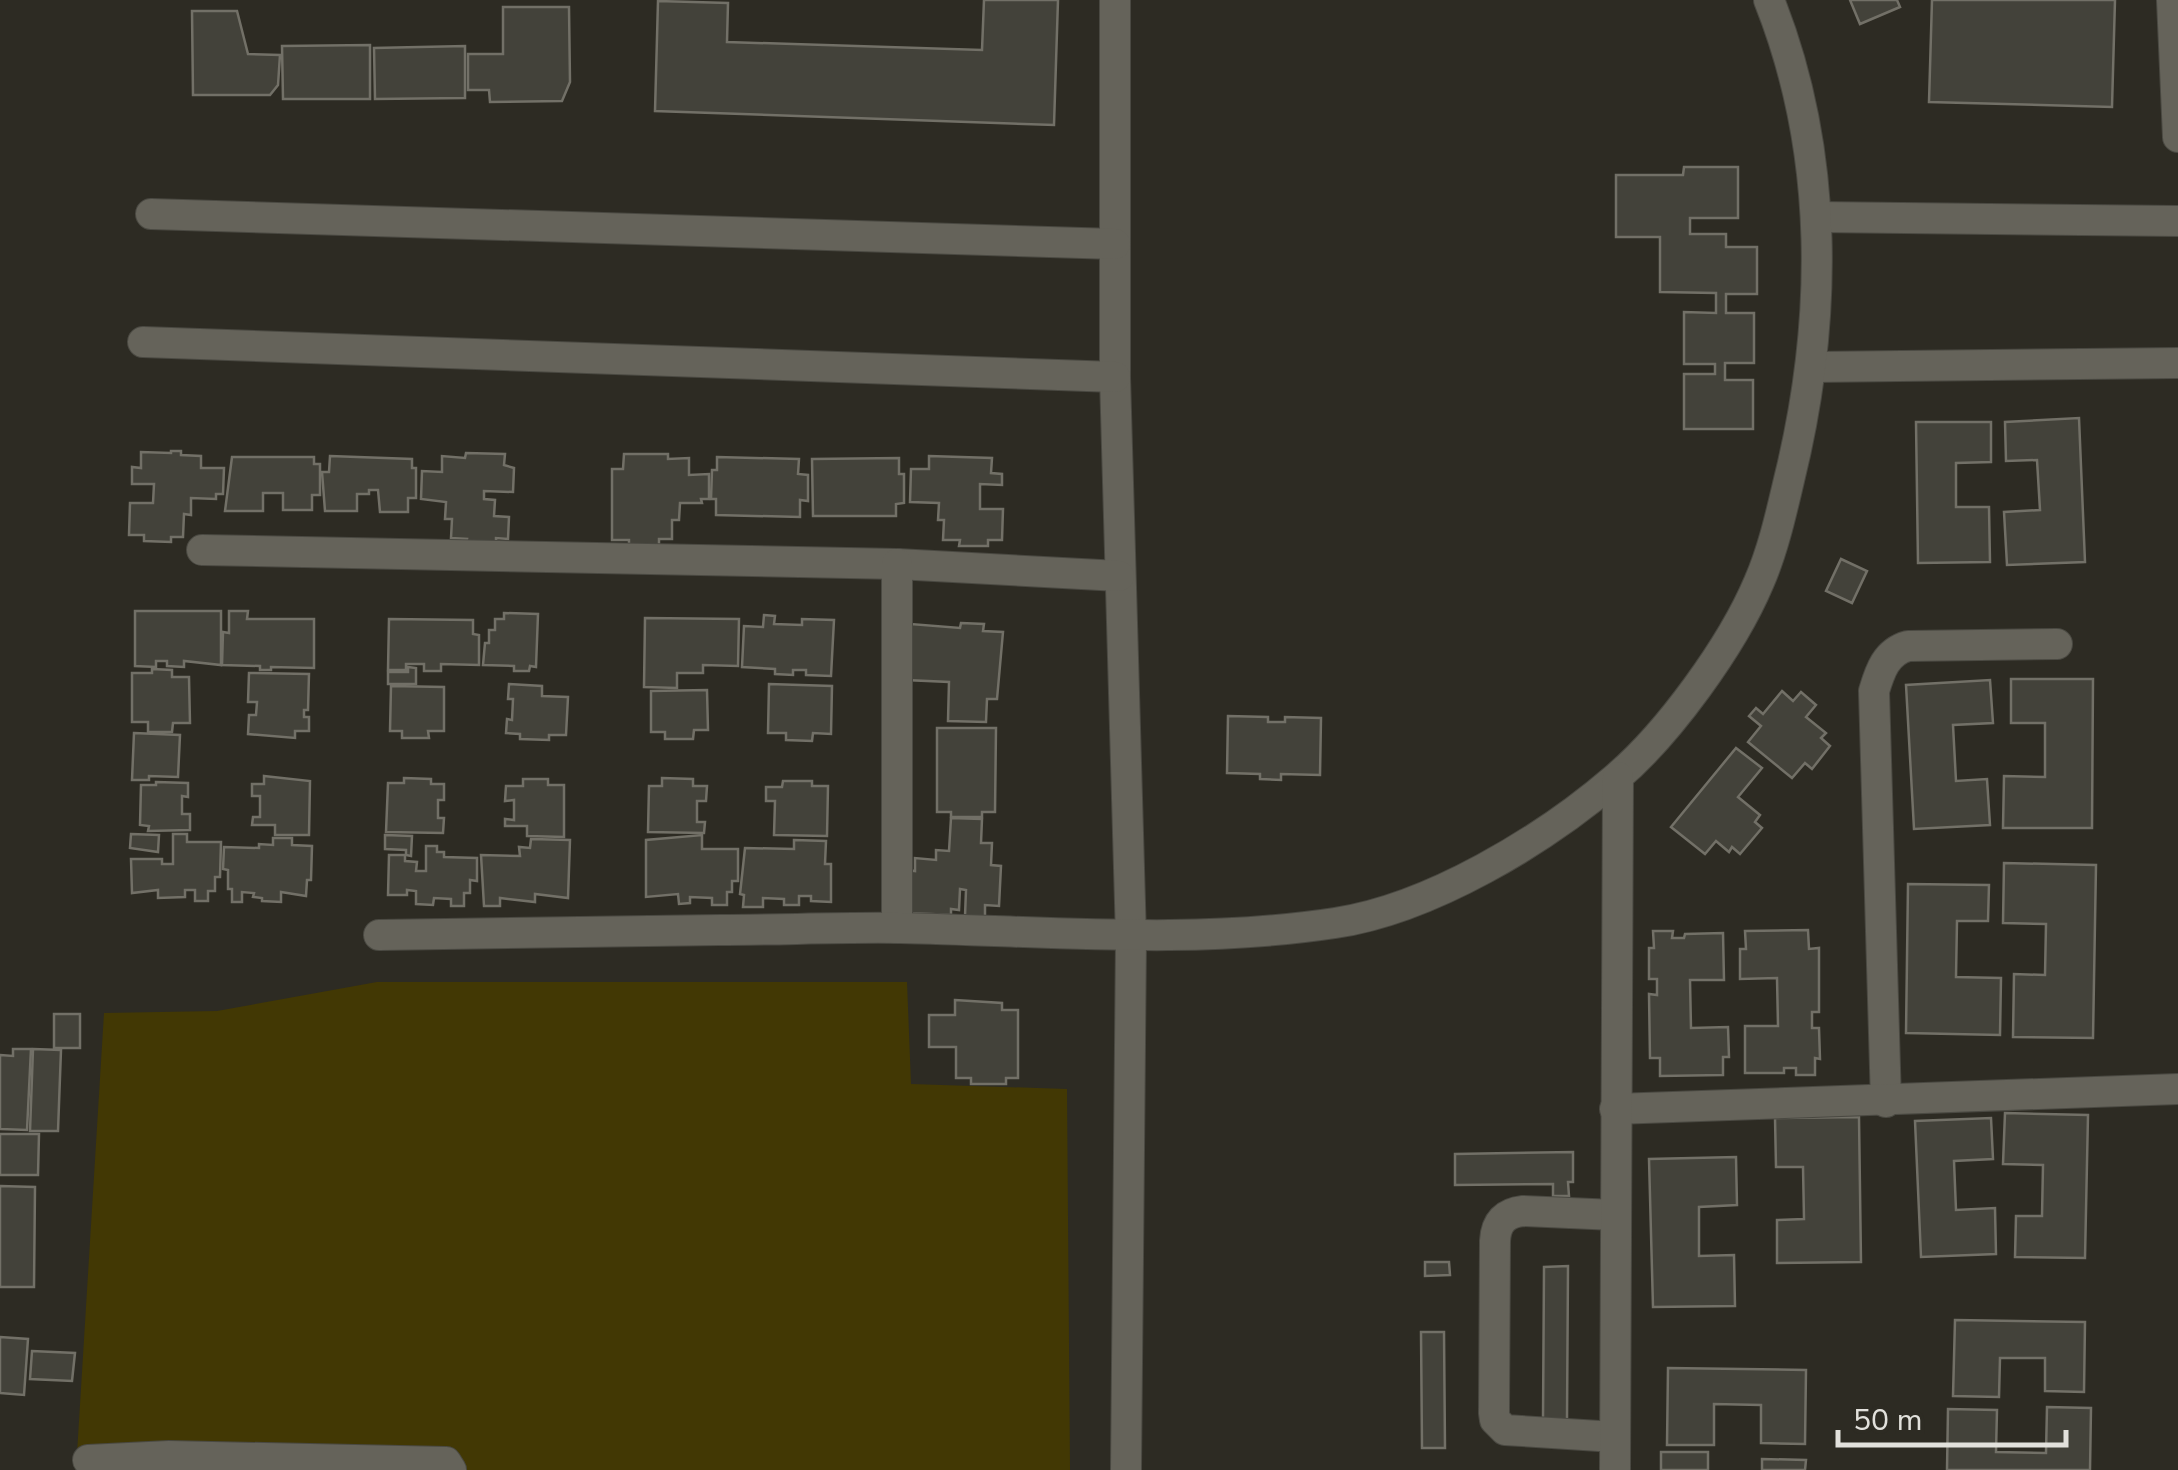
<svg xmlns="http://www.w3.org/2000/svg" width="2178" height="1470" viewBox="0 0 2178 1470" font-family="'Nunito Sans',sans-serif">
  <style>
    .green { fill: #423804 }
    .building { fill: #43423a; stroke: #727067; stroke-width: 2.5 }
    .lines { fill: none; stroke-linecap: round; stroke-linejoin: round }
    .street-casing { stroke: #4a4942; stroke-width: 32 }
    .street { stroke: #65635a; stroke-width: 30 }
  </style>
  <rect width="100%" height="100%" fill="#2d2b23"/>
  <!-- green -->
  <path class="green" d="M377,982H907L911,1084L1067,1089L1070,1470H76L104,1013L217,1011Z"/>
  <!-- building -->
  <g class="building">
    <path d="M984,0H1058L1054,125L655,111L658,1L728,3L727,42L982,50Z"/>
    <path d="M1850,0H1897L1900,7L1860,24Z"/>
    <path d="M1932,0H2115L2112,107L1929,102Z"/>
    <path d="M503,7H569L570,82L562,101L490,102L489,90H468V54H503Z"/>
    <path d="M192,11H237L248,54L280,55L278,85L270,95H193Z"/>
    <path d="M370,45V99H283L282,46Z"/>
    <path d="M465,46V98L375,99L374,48Z"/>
    <path d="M1684,167H1738V218H1690V234H1726V247H1757V294H1726V313H1754V363H1725V380H1753V429H1684V374H1715V364H1684V312L1716,313V293L1660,292V237H1616V175H1683Z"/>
    <path d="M2079,418L2085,562L2007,565L2004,512L2040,510L2037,460L2006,461L2005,422Z"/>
    <path d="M1916,422H1991V462L1956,463V507H1989L1990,562L1918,563Z"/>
    <path d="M171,451H181V455L201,456V468H224L223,494H216V499L191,498V515L184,514L183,537H171V542L144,541V535H129L130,503H153L154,484H132V467L141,468V452L171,453Z"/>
    <path d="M466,453L505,454L504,465L514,468L513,492L484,491V499L495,500L494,516L509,517L508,539L496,538V545L466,543L467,539L451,538L452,519H445L446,502L421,499L422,471L442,472V456L465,458Z"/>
    <path d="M624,454H668V459L689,458V475L709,474V499H701L702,503H680L679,520H672V539H659V548H629V540H612V469H623Z"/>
    <path d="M330,456L412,459V468H416V498H408V512H380L378,490H369V494H357V511H325L322,472H329Z"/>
    <path d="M929,456L992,458L991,473L1002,474V485L980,484V509H1003L1002,540H988V546H959L960,540H943L944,520H938L939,503L910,502L911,469H929Z"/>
    <path d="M232,457H314V464H320V495H312V510H283V493H263V511H225Z"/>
    <path d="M717,457L799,459L798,474L808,475V501L800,500V517L716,515V499H711L712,470H717Z"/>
    <path d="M899,458V474H904V503L896,504V516H813L812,459Z"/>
    <path d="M1841,559L1867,571L1852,603L1826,591Z"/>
    <path d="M135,611H221V665L184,661V667L167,666V661H156V667L135,666Z"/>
    <path d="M229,611H248L247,619H314V668L271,667V670H260V666L222,665L223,632L229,633Z"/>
    <path d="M504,613L538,614L536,667L530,666L529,671H514V666L483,665L485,643H489V630H495V619H504Z"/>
    <path d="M764,615L775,616L774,624L802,625V619L834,620L831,676L806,675V670H793V675L775,674V669L742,667L744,626L763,627Z"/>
    <path d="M645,618L739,619L738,666L703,665V673H677V688L644,687Z"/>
    <path d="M389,619L473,620V634L479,635V665L441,664V671H424V664H406V670H388Z"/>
    <path d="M961,623L984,624L983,631L1003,632L997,699H987L986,722L948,721L949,682L906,680L911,624L960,628Z"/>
    <path d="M408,667L416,668V684H388V672H408Z"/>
    <path d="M152,669L172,670V677H189L190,723H173L172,732H148V722H132V673H152Z"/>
    <path d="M249,673L309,674L308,710H304V717H309V731H295V738L248,734L249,715H256L257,702H248Z"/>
    <path d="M2011,679H2093L2092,828H2003L2004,776L2045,777V723H2011Z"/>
    <path d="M1990,680L1993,723L1953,725L1956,781L1987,779L1990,825L1914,829L1906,685Z"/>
    <path d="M509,684L542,686V696L568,697L566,735H549V740L520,739V734L506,733L507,719L512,720L513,699H508Z"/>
    <path d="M769,684L832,686L831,734L813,733L812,741L786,740V733H768Z"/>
    <path d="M391,686L444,687V731H428L429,738H402V731H390Z"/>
    <path d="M707,690L708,730H694L693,739H665V732H651V691Z"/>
    <path d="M1782,691L1793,701L1801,692L1816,705L1806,717L1826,733L1821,738L1830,746L1812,769L1805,763L1792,778L1748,742L1761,726L1749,716L1756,708L1763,714Z"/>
    <path d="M1228,716L1268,717V722H1285V717L1321,718L1320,775L1281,774V780L1260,779V774L1227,773Z"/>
    <path d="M937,728H996L995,812H982V817H951V812H937Z"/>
    <path d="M134,733L180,735L178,777L149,776V780H132Z"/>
    <path d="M1736,748L1762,768L1738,797L1760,815L1755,822L1762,828L1740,854L1732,847L1729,852L1716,841L1705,854L1671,827Z"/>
    <path d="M264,776L310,781L309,835H275V825H252L253,817H260V796H252V784H264Z"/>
    <path d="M404,778L431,779V784H444V800H438V818H444L443,833L386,832L388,783H404Z"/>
    <path d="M662,778L693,779V786H707L706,801H697V822H705L704,833L648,832L649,786H662Z"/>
    <path d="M523,779H548V785H564V837L527,836V826H505V819L514,820V800L505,801L506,786H523Z"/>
    <path d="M783,781H812V786H828L827,836L774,835L775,801H766V787H782Z"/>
    <path d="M156,782L188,783V797L182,796V814H190V830L148,831L149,826L140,825L141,785H156Z"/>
    <path d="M951,818L982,819L981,843H992L991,865L1001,866L999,906L985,905V917L965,916L966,890L960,889L959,910L951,909V915L911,913L906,870L915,871V858L936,860V850L949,851Z"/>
    <path d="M131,834L159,835L158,852L130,848Z"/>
    <path d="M173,834H187V842H221L220,877H215V891H208V901H195V890H185V897L158,898V890L132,893L131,859H162V864H173Z"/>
    <path d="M385,835L412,836L411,856L406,855V850L385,849Z"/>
    <path d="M702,835V849H738V881H732V892H727V905H712V898L690,897V903L679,904L678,894L646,897V840Z"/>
    <path d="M273,838H292V845L312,846L311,880H307L306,896L281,892V902L262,901V898L253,897L254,893L242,892V902H232V889H228V870L223,869L224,847L259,848V844L273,845Z"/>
    <path d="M531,839L570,840L568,898L535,894V902L500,898V906H484L481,855L520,856L519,847L530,848Z"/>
    <path d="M794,840L826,841L825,864H831V902L811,901V896H799V905H784V899L763,898V907H743L744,895L740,894L745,848L794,849Z"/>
    <path d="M426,846H437V852H444V857L477,858V881L470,880V893H464V906H451V899L434,898L433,905L416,904V891L407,890V895H388L389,855H405V861L417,862L416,871H426Z"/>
    <path d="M2004,863L2096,865L2093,1038L2013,1037L2014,974L2045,975L2046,924L2003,923Z"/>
    <path d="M1908,884L1989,885L1988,921H1957L1956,977L2001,978L2000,1035L1906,1033Z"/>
    <path d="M1808,930L1809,949L1819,948V1012H1812V1028H1819L1820,1059L1815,1058V1075H1796V1068H1784V1073H1745V1026H1778L1777,978L1740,979V949H1746L1745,931Z"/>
    <path d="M1653,931H1673L1672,938H1684L1685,934L1723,933L1724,980H1690L1691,1028L1728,1027L1729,1057H1723V1075L1660,1076V1058H1650L1649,994L1657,995V979H1649V948H1654Z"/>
    <path d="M955,1000L1002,1003V1010H1018V1078H1006V1084H971V1078H956V1047H929V1015H955Z"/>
    <rect x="54" y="1014" width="26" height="34"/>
    <path d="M13,1049H31L27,1130L0,1129V1055L13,1056Z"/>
    <path d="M33,1049L61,1050L58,1131H30Z"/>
    <path d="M2005,1113L2088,1115L2085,1258L2015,1257L2016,1216H2042L2043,1165L2003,1164Z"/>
    <path d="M1859,1117L1861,1262L1777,1263V1220L1804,1219L1803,1167H1776L1775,1118Z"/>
    <path d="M1991,1118L1993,1159L1954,1161L1956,1210L1995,1208L1996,1254L1921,1257L1915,1121Z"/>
    <path d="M0,1134H39L38,1175H0Z"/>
    <path d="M1573,1152V1182H1568L1569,1196H1553V1184L1455,1185V1154Z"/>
    <path d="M1736,1157L1737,1205L1699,1207V1256L1734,1255L1735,1306L1653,1307L1649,1159Z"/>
    <path d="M0,1186L35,1187L34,1287H0Z"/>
    <path d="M1425,1262H1449L1450,1275L1425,1276Z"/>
    <path d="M1568,1266L1567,1420H1543L1544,1267Z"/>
    <path d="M1955,1320L2085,1322L2084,1392L2045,1391V1358H2000L1999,1397L1953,1396Z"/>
    <path d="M1421,1332H1444L1445,1448H1422Z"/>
    <path d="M0,1337L28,1339L24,1395L0,1393Z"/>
    <path d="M32,1351L75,1353L72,1381L30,1379Z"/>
    <path d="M1668,1368L1806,1370L1805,1444L1761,1443V1405L1714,1404V1445H1667Z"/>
    <path d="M2047,1407L2091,1408L2090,1470H1947L1948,1409L1997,1410L1996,1452L2046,1453Z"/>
    <rect x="1661" y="1452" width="47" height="18"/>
    <path d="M1762,1459L1806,1460L1805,1470H1762Z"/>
  </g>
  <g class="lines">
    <defs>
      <g id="street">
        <path d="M1115,0V377L1131,938L1126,1470"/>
        <path d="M2172,0L2178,137"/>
        <path d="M151,214L1115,244"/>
        <path d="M1816,217L2178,221"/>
        <path d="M143,342L1115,377"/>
        <path d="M1812,367L2178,363"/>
        <path d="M202,550L897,564L1119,576"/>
        <path d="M897,928V564"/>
        <path d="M379,935C493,934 606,932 719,930C780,930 840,927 900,928C1046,931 1190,945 1335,923C1430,909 1544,840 1616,778C1668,734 1732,646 1759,582C1773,550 1781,514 1789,480C1828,322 1830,153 1769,0"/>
        <path d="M1886,1102L1874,691C1880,671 1886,652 1908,646L2057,644"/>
        <path d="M1615,1109L2178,1089"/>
        <path d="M1615,1437L1505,1430L1495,1420L1494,1413L1495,1241C1496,1222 1505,1213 1523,1211L1615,1215"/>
        <path d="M88,1460L169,1456L446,1462L451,1470"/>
        <path d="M1615,1470L1618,777"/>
      </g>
    </defs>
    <!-- street casing -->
    <use href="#street" class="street-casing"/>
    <!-- street -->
    <use href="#street" class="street"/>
  </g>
  <!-- scale -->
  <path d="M1838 1430v15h228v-15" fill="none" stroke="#e2e1dc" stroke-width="5"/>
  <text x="1853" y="1430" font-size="30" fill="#e2e1dc" stroke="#2d2b23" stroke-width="8" paint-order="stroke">50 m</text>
</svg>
